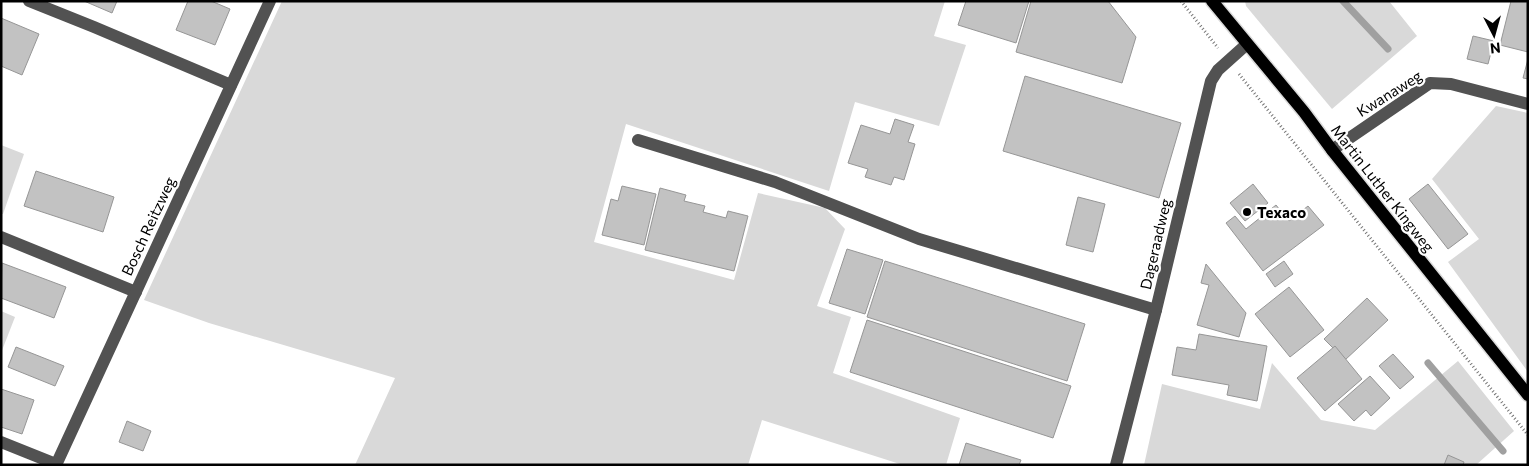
<svg xmlns="http://www.w3.org/2000/svg" width="1529" height="466" viewBox="0 0 1529 466" font-family="Commissioner,sans-serif">
  <style>
    .green { fill: #d9d9d9 }
    .lines { fill: none; stroke-linecap: round; stroke-linejoin: round }
    .stream { stroke: #a0a0a0; stroke-width: 7 }
    .building { fill: #c2c2c2; stroke: #969696 }
    .major-casing { stroke: #dbdbdb; stroke-width: 15 }
    .path { stroke: #747474; stroke-width: 3; stroke-dasharray: 1 2.5; stroke-linecap: butt }
    .minor { stroke: #525252; stroke-width: 12 }
    .major { stroke: #000; stroke-width: 12 }
    .poi-dot { fill: #000; stroke: #fff; stroke-width: 2 }
    .labels { text-anchor: middle; dominant-baseline: central; stroke-width: 4.5; stroke-linejoin: round; paint-order: stroke }
    .street-label { font-size: 15px; fill: #000; stroke: #fff }
    .poi-label { font-size: 15px; font-weight: bold; fill: #000; stroke: #fff; text-anchor: start }
  </style>
  <rect width="100%" height="100%" fill="#fff"/>
  <!-- green -->
  <g class="green">
    <path d="M282,1H945L934,36L966,45L939,126L855,102L829,191L626,124L594,242L734,280L758,193L825,208L845,229L817,306L851,317L833,373L960,418L946,465H903L762,420L748,465H355L395,378L209,323L144,300Z"/>
    <path d="M1245,1H1389L1417,36L1332,109L1246,6Z"/>
    <path d="M1496,106L1528,113V372L1448,262L1479,239L1432,179Z"/>
    <path d="M1,145L24,154L3,214H1Z"/>
    <path d="M1,311L15,317L1,353Z"/>
    <path d="M1458,361L1514,431L1476,465H1144L1162,384L1260,409L1272,363L1321,420L1375,430Z"/>
  </g>
  <g class="lines">
    <!-- stream -->
    <g class="stream">
      <path d="M1343,1L1388,49"/>
      <path d="M1428,363L1503,451"/>
    </g>
  </g>
  <!-- building -->
  <g class="building">
    <path d="M84,1H117L112,13Z"/>
    <path d="M188,1H211L230,9L215,45L176,30Z"/>
    <path d="M966,1H1029L1016,43L958,25Z"/>
    <path d="M1031,1H1108L1136,37L1122,83L1016,52Z"/>
    <path d="M1511,1H1528V52L1500,45Z"/>
    <path d="M1,18L39,34L22,75L1,66Z"/>
    <path d="M1473,36L1494,41L1488,64L1467,59Z"/>
    <path d="M1528,59V79L1523,78Z"/>
    <path d="M1025,76L1181,123L1159,198L1003,151Z"/>
    <path d="M895,119L914,125L908,142L915,144L904,180L894,177L891,185L865,177L868,169L848,163L861,125L890,134Z"/>
    <path d="M36,171L114,197L103,232L24,206Z"/>
    <path d="M1253,184L1268,203L1245,221L1230,203Z"/>
    <path d="M1428,184L1468,234L1448,249L1409,199Z"/>
    <path d="M622,186L656,194L644,245L602,235L611,199L618,201Z"/>
    <path d="M660,188L686,195L684,201L705,206L703,212L726,218L728,211L748,216L734,271L645,250Z"/>
    <path d="M1078,197L1105,204L1093,252L1066,245Z"/>
    <path d="M1276,205L1289,221L1308,206L1324,225L1263,271L1226,223L1235,216L1246,229Z"/>
    <path d="M847,249L883,260L865,314L829,303Z"/>
    <path d="M885,261L1085,324L1067,381L867,317Z"/>
    <path d="M1284,261L1293,274L1275,287L1266,274Z"/>
    <path d="M2,263L66,287L54,318L1,298Z"/>
    <path d="M1206,264L1246,313L1239,337L1197,325L1209,285L1201,283Z"/>
    <path d="M1289,287L1324,330L1290,357L1255,314Z"/>
    <path d="M1367,298L1388,320L1345,360L1324,339Z"/>
    <path d="M867,320L1071,386L1053,438L850,372Z"/>
    <path d="M1199,334L1267,346L1257,401L1227,395L1229,385L1172,375L1177,347L1196,350Z"/>
    <path d="M1335,346L1362,379L1325,411L1297,378Z"/>
    <path d="M16,347L64,366L55,386L8,367Z"/>
    <path d="M1393,354L1414,377L1400,389L1379,366Z"/>
    <path d="M1370,376L1390,398L1371,416L1366,410L1354,421L1338,404Z"/>
    <path d="M1,389L34,400L22,434L1,427Z"/>
    <path d="M127,421L151,431L143,451L119,442Z"/>
    <path d="M966,443L1021,460L1019,465H959Z"/>
    <path d="M1448,455L1464,462L1463,465H1444Z"/>
  </g>
  <g class="lines">
    <defs>
      <path id="major" d="M1212,1L1304,112L1332,150L1528,395"/>
    </defs>
    <!-- major casing -->
    <use href="#major" class="major-casing"/>
    <!-- path -->
    <g class="path">
      <path d="M1181,1L1218,48"/>
      <path d="M1239,74L1528,435"/>
    </g>
    <!-- minor -->
    <g class="minor">
      <path d="M29,1L94,27L231,85"/>
      <path d="M638,140L775,182L919,239L1156,310"/>
      <path d="M1332,150L1430,83L1451,84L1528,104"/>
      <path d="M1,237L136,292"/>
      <path d="M1,442L56,464"/>
      <path d="M56,465L270,1"/>
      <path d="M1116,465L1156,310L1211,81L1218,70L1247,44"/>
    </g>
    <!-- major -->
    <use href="#major" class="major"/>
  </g>
  <!-- markers -->
  <circle class="poi-dot" cx="1247" cy="212" r="5"/>
  <g class="labels">
    <!-- street labels -->
    <g class="street-label">
      <text transform="translate(1389 93) rotate(-32)">Kwanaweg</text>
      <text transform="translate(1383 188) rotate(52)">Martin Luther Kingweg</text>
      <text transform="translate(148 226) rotate(-65)">Bosch Reitzweg</text>
      <text transform="translate(1155 244) rotate(-77)">Dageraadweg</text>
    </g>
    <!-- poi labels -->
    <g class="poi-label">
      <text x="1257" y="212">Texaco</text>
    </g>
  </g>
  <!-- border -->
  <rect width="1529" height="466" fill="none" stroke="#000000" stroke-width="5"/>
  <!-- north arrow -->
  <g transform="translate(1494 35) rotate(174)" stroke="#ffffff" stroke-width="4" paint-order="stroke">
  <path d="M0-4L9 19L0 12L-9 19Z" fill="#000000"/>
  <text y="-8" font-size="14" font-weight="bold" text-anchor="middle" fill="#000000">N</text>
  </g>
</svg>
